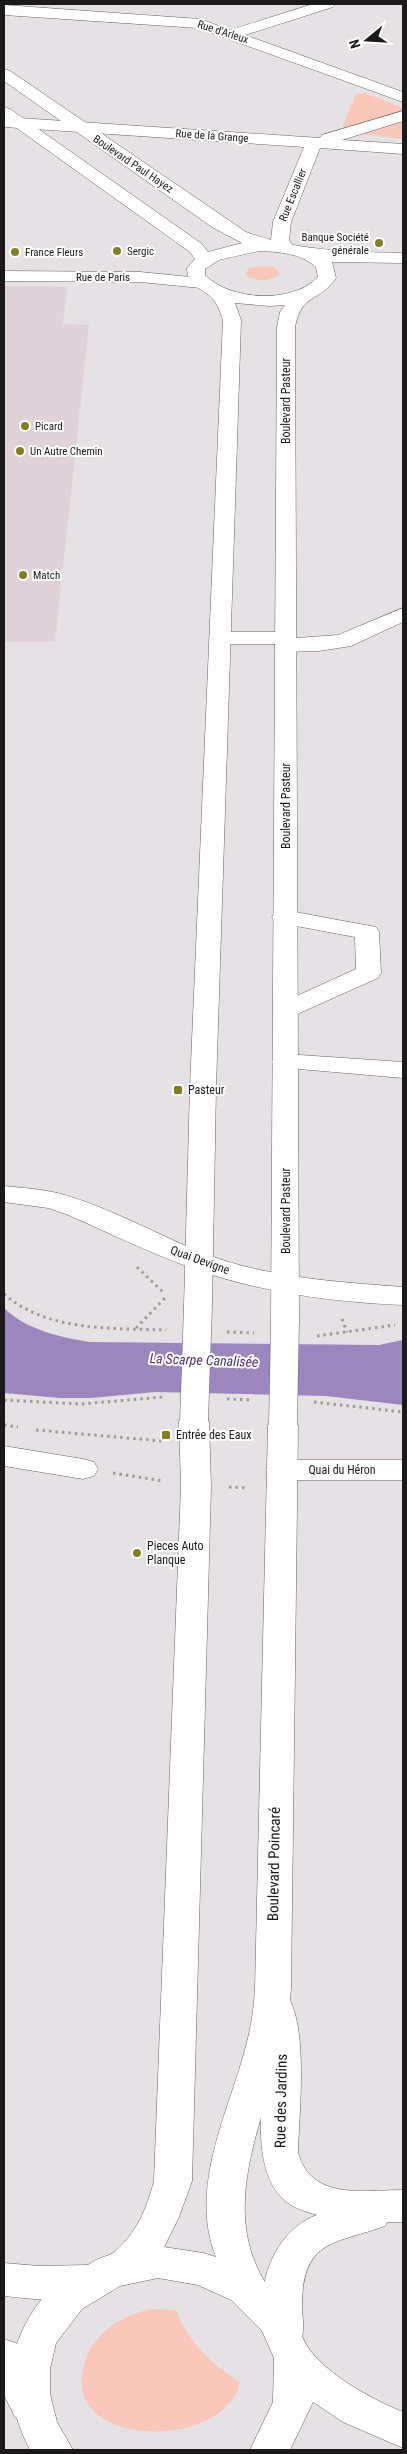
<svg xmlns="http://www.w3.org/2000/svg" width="407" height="2454" viewBox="0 0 407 2454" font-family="'Roboto Condensed',sans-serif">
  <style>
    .built { fill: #dfd2d8 }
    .green { fill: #fac8bb }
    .water { fill: #9b86be }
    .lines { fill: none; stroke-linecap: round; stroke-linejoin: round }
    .minor-casing { stroke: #666264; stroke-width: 1 }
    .major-casing { stroke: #666264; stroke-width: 1 }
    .path { stroke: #9f9b9d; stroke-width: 3; stroke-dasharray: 2.5 4; stroke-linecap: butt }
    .minor { fill: #fff; fill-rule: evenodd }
    .major { fill: #fff; fill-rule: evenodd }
    .major-bridge-casing { stroke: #666264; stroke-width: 29; stroke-linecap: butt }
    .major-bridge { stroke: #fff; stroke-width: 28 }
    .poi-dot { fill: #837d23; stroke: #fff; stroke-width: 2 }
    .labels { text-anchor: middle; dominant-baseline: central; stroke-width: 4; stroke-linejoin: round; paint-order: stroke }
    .far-street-label { font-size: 11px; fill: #1b191a; stroke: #fff }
    .far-poi-label { font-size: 11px; fill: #1b191a; stroke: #fff; text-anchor: start }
    .street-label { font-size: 12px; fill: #1b191a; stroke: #fff }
    .poi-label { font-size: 12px; fill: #1b191a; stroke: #fff; text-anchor: start }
    .water-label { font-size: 14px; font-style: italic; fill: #4d2f73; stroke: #fff }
    .near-street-label { font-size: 15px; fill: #1b191a; stroke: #fff }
  </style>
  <rect width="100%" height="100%" fill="#e6e1e4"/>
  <!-- built -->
  <path class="built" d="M4,286L67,287L63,324L89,325L55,642H4Z"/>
  <!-- green -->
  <g class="green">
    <path d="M365,93L403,108V139L341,131L356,94Z"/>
    <path d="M263,266L273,267L279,271V275C269,282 254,282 245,274L249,268Z"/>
    <path d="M150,2309L176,2310C187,2340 213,2366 240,2382C225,2454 46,2450 88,2354C100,2328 124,2316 150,2309Z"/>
  </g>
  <!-- water -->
  <path class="water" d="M4,1308C27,1330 59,1337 90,1342L379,1345L403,1340V1405L326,1396L155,1392L91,1398H60L4,1393Z"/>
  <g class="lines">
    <defs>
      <g id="minor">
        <path d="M313,4H336L333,7L245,35L403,92V102L198,28L4,15V5L200,19L230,30Z"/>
        <path d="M403,111V121L342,140L403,144V154L320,148L291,222L289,240L294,248L291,252H279L271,240L273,222L304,147L4,127V117L320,138L322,135Z"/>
        <path d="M4,271L140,272L201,278L207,279L210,283L207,287L201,288L140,282L4,281Z"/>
        <path d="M403,608V622L351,646L319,651L285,652L277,650L275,644H221L213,643L210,638L213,633L221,632H285L293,633L296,638L338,635Z"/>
        <path d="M284,910L376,927L379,932L381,973L378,978L295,1015L286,1018L277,1015L273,1010L277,1005L356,969L355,937L275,922L272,917L275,912Z"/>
        <path d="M285,1054L403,1062V1078L276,1067L272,1062L276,1057Z"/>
        <path d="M4,1186C23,1188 42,1189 61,1194C112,1208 159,1236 208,1255C270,1278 338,1282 403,1287V1305C332,1302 257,1292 189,1267C148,1252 107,1232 66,1214L48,1208L4,1202Z"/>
        <path d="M4,1446L83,1459L94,1462L98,1469L94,1476L83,1479L4,1466Z"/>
        <path d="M281,1460H403V1480H281L270,1477L266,1470L270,1463Z"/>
        <path d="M277,1994L289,1998C308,2034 299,2112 298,2153C312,2201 364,2190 403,2190V2222H387L385,2226C335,2244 303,2239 302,2304C302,2320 306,2331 299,2346L285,2351L271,2346C250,2301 268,2233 317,2215C305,2211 292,2208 283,2199C250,2168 263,2095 264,2054C264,2035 256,2015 265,1998Z"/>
        <path d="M4,2263L39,2266L89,2265L102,2270L108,2282L102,2294C72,2305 36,2299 4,2296Z"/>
        <path d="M4,2339L18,2344L49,2405L43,2417L29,2423L15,2417L4,2395Z"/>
      </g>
      <g id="major">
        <path d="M4,69L10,71L246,232C297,251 349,252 403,253V263L332,262L336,278C319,303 302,292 295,327L299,1321L295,1328L285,1330L275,1328L271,1321L277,327L280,312L285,305L269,306L235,303L241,320L216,1087L212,1306L208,1312L198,1315L188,1312L184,1306L190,1087L223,320C220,312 218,304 212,298C202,288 187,286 187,268L195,259L190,252L4,119V107L10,109L202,244L208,252L242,243L212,227L4,81ZM259,251C280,252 300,253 316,267L318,277C293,304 230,301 205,275V269L219,260Z"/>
        <path d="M194,1411L204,1414L209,1421L211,1486L192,2181L179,2217L164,2247L203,2253L216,2257C188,2187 229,2112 246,2046C251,2027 254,2008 255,1989L268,1425L273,1418L283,1415L293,1418L298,1425L291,1989C289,2008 287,2026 282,2045C263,2124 217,2210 268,2287C274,2295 284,2300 290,2308C297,2320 300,2334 307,2346C325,2374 373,2400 403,2412V2448L343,2422L313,2402L290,2450H250L273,2402L274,2358L262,2331L231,2300L198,2285L158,2278L120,2286L82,2309L56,2343L50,2369V2394L57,2422L73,2450H30C7,2406 3,2361 30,2316C37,2305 46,2292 57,2284C69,2276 83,2268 96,2260C101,2257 109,2256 113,2253C136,2235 147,2208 154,2181L181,1486L179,1421L184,1414Z"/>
      </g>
    </defs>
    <!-- minor casing -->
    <use href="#minor" class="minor-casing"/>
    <!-- major casing -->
    <use href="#major" class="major-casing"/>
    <!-- path -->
    <g class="path">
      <path d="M137,1267L165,1294"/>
      <path d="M4,1294C48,1332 111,1328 166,1330"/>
      <path d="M342,1319L347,1332"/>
      <path d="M136,1328L165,1298"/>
      <path d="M227,1332L254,1333"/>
      <path d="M317,1336L395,1325"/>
      <path d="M227,1399L251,1400"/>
      <path d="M4,1400L81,1404L163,1397"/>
      <path d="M314,1402L403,1412"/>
      <path d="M4,1425L18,1427"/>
      <path d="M36,1430L162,1441"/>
      <path d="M113,1473L163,1481"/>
      <path d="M229,1487L248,1488"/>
    </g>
    <!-- minor -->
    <use href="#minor" class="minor"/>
    <!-- major -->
    <use href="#major" class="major"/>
    <defs>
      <g id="major-bridge">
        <path d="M194,1421L198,1306"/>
        <path d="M283,1425L285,1321"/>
      </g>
    </defs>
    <!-- major-bridge casing -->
    <use href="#major-bridge" class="major-bridge-casing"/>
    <!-- major-bridge -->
    <use href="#major-bridge" class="major-bridge"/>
  </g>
  <!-- markers -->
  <g class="poi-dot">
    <circle cx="379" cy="243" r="5"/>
    <circle cx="117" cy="251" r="5"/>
    <circle cx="15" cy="252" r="5"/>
    <circle cx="25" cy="426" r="5"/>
    <circle cx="20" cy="451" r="5"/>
    <circle cx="23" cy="575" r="5"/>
    <rect x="173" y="1085" width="10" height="10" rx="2.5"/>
    <rect x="161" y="1430" width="10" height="10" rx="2.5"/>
    <circle cx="137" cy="1553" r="5"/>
  </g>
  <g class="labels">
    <!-- far-street labels -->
    <g class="far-street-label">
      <text transform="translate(223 32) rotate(18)">Rue d'Arleux</text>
      <text transform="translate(212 136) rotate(4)">Rue de la Grange</text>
      <text transform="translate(133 164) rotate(34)">Boulevard Paul Hayez</text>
      <text transform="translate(293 195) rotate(-68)">Rue Escallier</text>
      <text x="103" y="277">Rue de Paris</text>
    </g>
    <!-- far-poi labels -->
    <g class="far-poi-label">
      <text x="369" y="237" text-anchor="end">Banque Société<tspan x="369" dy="13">générale</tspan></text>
      <text x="127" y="251">Sergic</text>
      <text x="25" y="252">France Fleurs</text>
      <text x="35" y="426">Picard</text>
      <text x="30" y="451">Un Autre Chemin</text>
      <text x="33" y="575">Match</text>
    </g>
    <!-- street labels -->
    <g class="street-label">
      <text transform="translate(286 401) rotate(-90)">Boulevard Pasteur</text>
      <text transform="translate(286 806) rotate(-90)">Boulevard Pasteur</text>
      <text transform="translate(286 1211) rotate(-90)">Boulevard Pasteur</text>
      <text transform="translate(200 1260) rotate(20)">Quai Devigne</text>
      <text x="342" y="1470">Quai du Héron</text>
    </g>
    <!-- poi labels -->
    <g class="poi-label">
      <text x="188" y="1090">Pasteur</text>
      <text x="176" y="1435">Entrée des Eaux</text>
      <text x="147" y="1546">Pieces Auto<tspan x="147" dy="14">Planque</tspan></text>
    </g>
    <!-- water labels -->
    <g class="water-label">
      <text transform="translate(204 1360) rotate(2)">La Scarpe Canalisée</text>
    </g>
    <!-- near-street labels -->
    <g class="near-street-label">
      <text transform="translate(274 1864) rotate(-89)">Boulevard Poincaré</text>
      <text transform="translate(281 2101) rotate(-89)">Rue des Jardins</text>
    </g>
  </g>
  <!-- border -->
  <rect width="407" height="2454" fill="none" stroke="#1b191a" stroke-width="10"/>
  <!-- north arrow -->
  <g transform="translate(367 40) rotate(252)" stroke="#ffffff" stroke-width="4" paint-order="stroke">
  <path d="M0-4L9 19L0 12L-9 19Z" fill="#1b191a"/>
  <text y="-8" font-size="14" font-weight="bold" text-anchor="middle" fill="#1b191a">N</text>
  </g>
</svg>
